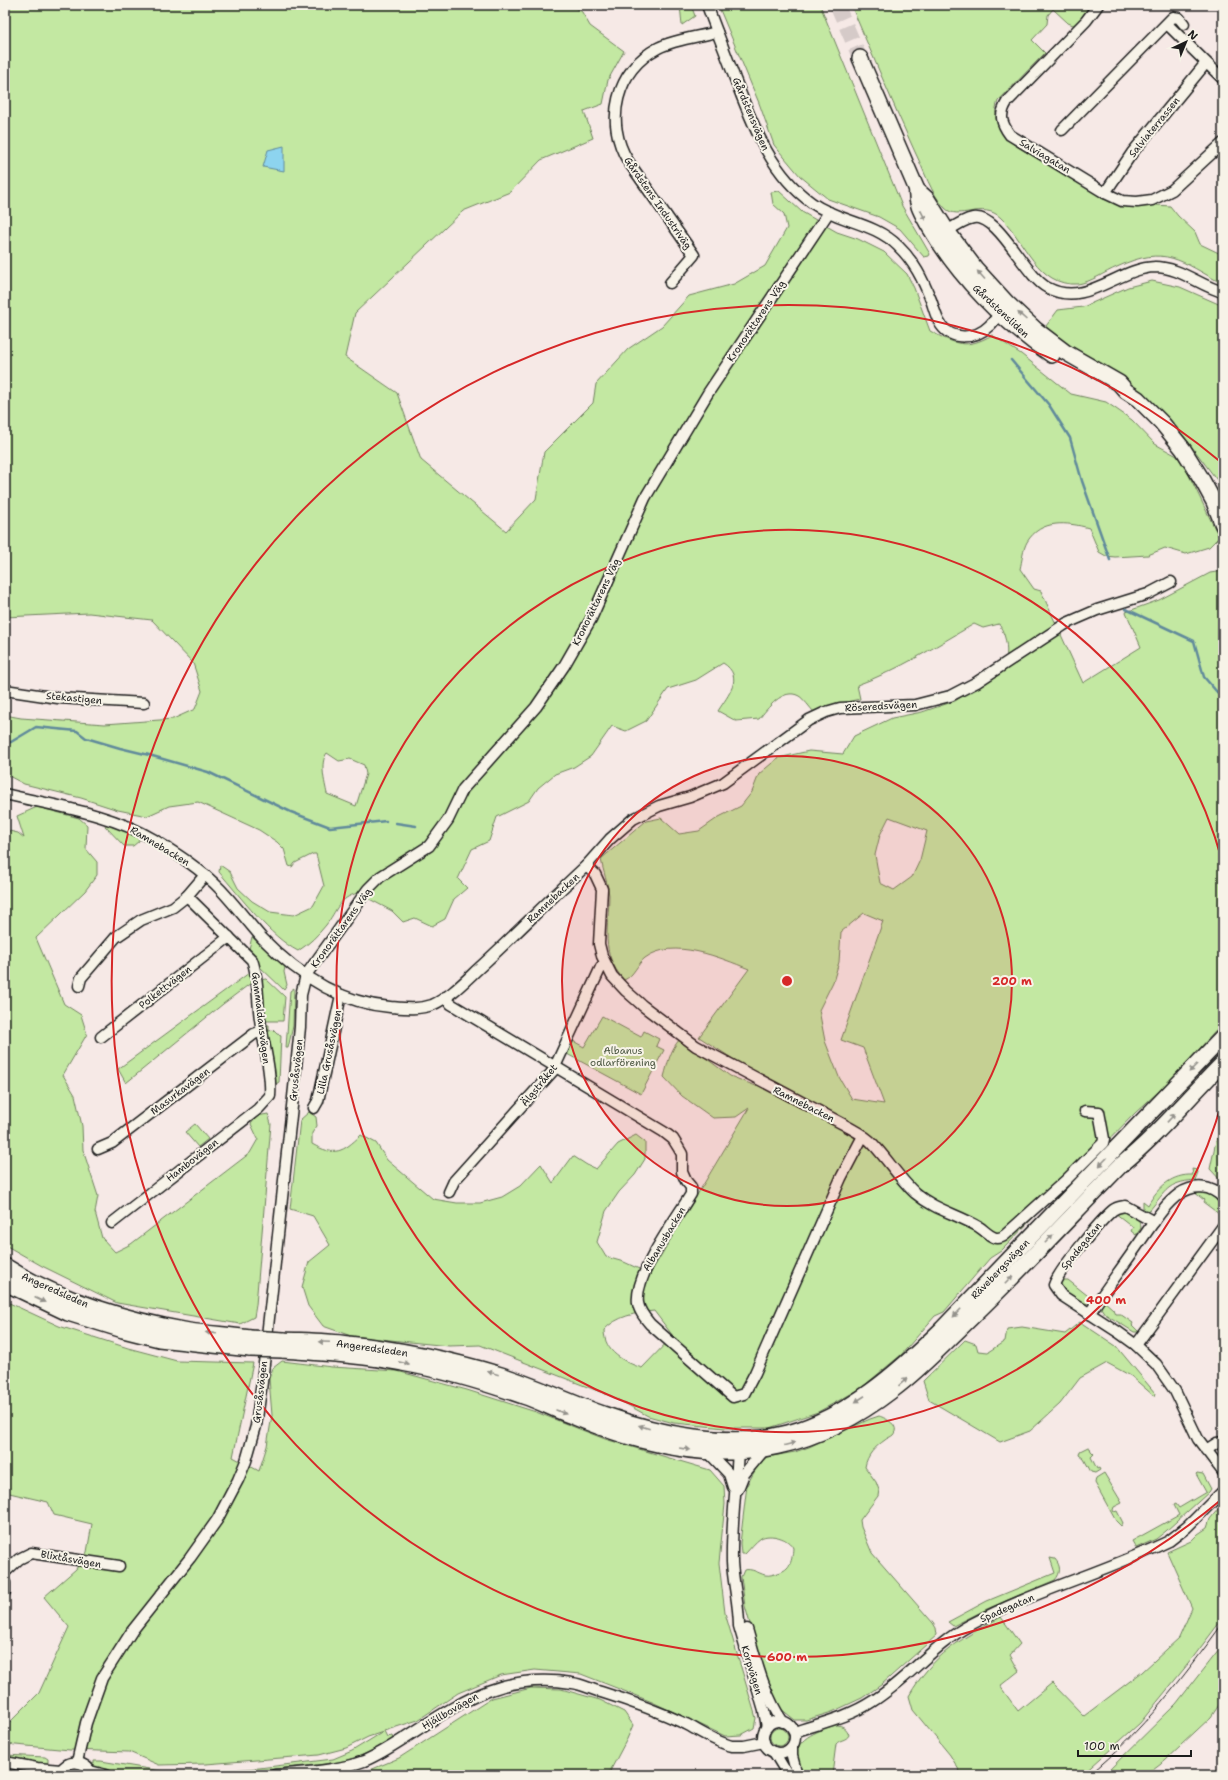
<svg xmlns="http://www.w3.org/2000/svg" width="1228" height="1780" viewBox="0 0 1228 1780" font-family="'Shantell Sans',sans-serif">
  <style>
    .green { fill: #c3e8a2; stroke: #70825f; fill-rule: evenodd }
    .water { fill: #8dd4ef; stroke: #608a9b }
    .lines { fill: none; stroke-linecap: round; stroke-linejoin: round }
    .stream { stroke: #608a9b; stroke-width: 2.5 }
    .highway-tunnel { stroke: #d5cac8; stroke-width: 15; stroke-dasharray: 15 8; stroke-linecap: butt }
    .minor-casing { stroke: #1c1c1c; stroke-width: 13 }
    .highway-casing { stroke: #1c1c1c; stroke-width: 18 }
    .minor { stroke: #f7f3e8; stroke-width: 10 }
    .highway { stroke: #f7f3e8; stroke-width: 15 }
    .tram { stroke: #1c1c1c; stroke-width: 1 }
    .highway-bridge-casing { stroke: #1c1c1c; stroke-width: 18; stroke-linecap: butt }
    .highway-bridge { stroke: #f7f3e8; stroke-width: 15 }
    .oneway { fill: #94928c }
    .ring { fill: none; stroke: #d62828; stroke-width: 2 }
    .labels { text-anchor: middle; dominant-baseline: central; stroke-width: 4; stroke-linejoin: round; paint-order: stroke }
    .street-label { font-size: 10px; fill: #1c1c1c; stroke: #f7f3e8 }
    .park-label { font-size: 10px; fill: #4e5944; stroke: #f7f3e8 }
    .centre { fill: #d62828; stroke: #f7f3e8; stroke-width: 2 }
    .ring-label { font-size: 12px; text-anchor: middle; font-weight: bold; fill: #d62828; stroke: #f7f3e8; stroke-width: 4; stroke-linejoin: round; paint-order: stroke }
  </style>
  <rect width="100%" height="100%" fill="#f6e9e6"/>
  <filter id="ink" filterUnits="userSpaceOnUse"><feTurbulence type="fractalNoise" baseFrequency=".025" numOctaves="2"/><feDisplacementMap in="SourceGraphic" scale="8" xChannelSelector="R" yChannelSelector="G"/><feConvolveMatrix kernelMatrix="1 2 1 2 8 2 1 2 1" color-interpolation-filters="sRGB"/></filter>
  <g filter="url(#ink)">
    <!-- green -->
    <g class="green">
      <path d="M5,5H572L582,12L590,26L624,51L608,80L603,104L584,111L593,138L541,160L510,192L463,211L355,313L345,357L397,393L421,460L506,531L536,499L544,452L593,403L596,384L628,349L662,326L689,296L734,284L765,266L787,228L784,214L773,204L771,192L779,191L802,212L837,232L858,239L884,252L907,274L914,288L930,331C955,344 966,350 992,335L1021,354L1071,394L1106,402L1132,420L1155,444L1177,456L1187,471L1219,537L1209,547L1186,554L1165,548L1148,555L1115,557L1106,556L1099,552L1089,528C1067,522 1041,519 1027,542C1023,549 1022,561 1020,569L1034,589L1041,591L1083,683L1141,647L1126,612L1159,600L1210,573L1223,571V1023L1168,1083L1135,1113L1001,1251L990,1258L944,1312L935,1316L901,1355L860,1389L818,1412L769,1428H725L674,1423L648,1416L613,1397L480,1345L449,1346L351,1336L323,1326L308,1306L302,1287L309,1262L330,1245L313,1216L290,1209L300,1120L309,1112L316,1117L317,1126L312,1133V1144C335,1157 343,1152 361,1135L376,1143L387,1160L433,1199L457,1203H480L502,1197L520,1186L541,1164L553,1183L573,1156L587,1165L596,1169L618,1144L636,1135L645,1142V1159L635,1175L619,1192L606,1211L597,1242L606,1257L624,1262L650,1274L749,1108L736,1117L713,1118L682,1096L664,1077C668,1063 670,1050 680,1039L730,1076L756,1086L761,1077L699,1037L749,969C721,958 673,937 645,958C637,964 634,976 624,980C599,952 609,928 609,895C608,884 603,871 601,859L646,821L661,818L679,834L699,831L719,817L741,806L752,792L759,774L778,758L809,751L843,754L854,736L892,718L922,712L955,701L1005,668C1008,652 1008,639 999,624L983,628L974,624C936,646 899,670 857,685L860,699L841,703L814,712C810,708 804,699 799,696C783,687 767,709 759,719L736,721L718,711C728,695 745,677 723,663L696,680L668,689L646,721L626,731L612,726L591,756L574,767L555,774L538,788L529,801L497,817L489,841L472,849L458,879L467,888L454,899L445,919L432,926L415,918L403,922L392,911L358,893C338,898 337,911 326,925C318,935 309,944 298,951C270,937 240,896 219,872L220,865L230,872L238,888L252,901L270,912L294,915L313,906L324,886L316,854H313L295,863L292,867L289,866L284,849L277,842L259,830L198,802L169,806L147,816L118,810L81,798L24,784L5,774V715L21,718L105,724L173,719L195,709L202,691L193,663L152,620L89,613L5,617ZM327,753L339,761L350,759L364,765L366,774L356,806L327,794C325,783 319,763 327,753ZM889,817L927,831L920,860L912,877L894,890L880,883L875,855L880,835ZM864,913L883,921L841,1040L863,1048L884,1104L852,1099L839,1077L825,1041L819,1010L833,982L839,962L841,932ZM654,1311L673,1336L642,1368C624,1362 604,1352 604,1330C617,1316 635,1313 654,1311Z"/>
      <path d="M680,5H691L695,16L682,25Z"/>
      <path d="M718,5H820L902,206L930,254L929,256L924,257L900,229L879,217L828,199L800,176L774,145L759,103Z"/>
      <path d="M851,5H1093L1079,22L1073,25L1068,23L1053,9L1048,15L1047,24L1032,40L1045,53L998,101C991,119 1000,132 1013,144L1088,189L1115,202L1170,206L1178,216L1195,232L1200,244L1223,255V284C1180,261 1166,244 1117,267C1105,272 1091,282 1078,284C1037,287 1025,240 1001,218C983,200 958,222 945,208C931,194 924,170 915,152C893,104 872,54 851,5Z"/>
      <path d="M1152,281L1180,287L1223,306V488L1183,435L1144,394L1043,330L1058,310L1083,307L1128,287Z"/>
      <path d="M37,807L79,818L87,825L86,849L97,862V875L85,891L36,938L64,1004L81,1015L87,1034L63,1075L75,1095L82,1126L83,1150L98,1196L95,1212L102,1238L115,1252L131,1244L250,1153L258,1139L251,1124L257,1116L268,1114L271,1124L256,1305L254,1317L240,1324L117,1303L42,1266L5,1245V830L18,833L24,838L17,816Z"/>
      <path d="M106,824L133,833L139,838V841L133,846H124L105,826Z"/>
      <path d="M252,937L285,967L284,972L287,985L284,990L259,966L248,953Z"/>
      <path d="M249,973L251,983L223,1004L126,1083L118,1069Z"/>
      <path d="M266,979L285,997L283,1021H264L259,980Z"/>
      <path d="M294,988L293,1026L288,1048H286L290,991Z"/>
      <path d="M602,1016L641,1037L644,1031L659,1039L656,1046L664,1050L641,1094L567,1054L573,1041L584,1047Z"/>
      <path d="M264,1025H269V1031L273,1030L277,1034L281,1035L279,1082L276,1084L273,1081Z"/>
      <path d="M195,1124L208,1139L198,1147L185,1132Z"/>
      <path d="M1223,1130V1183L1210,1169L1216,1141Z"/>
      <path d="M1192,1169L1197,1170L1198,1172L1195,1180C1166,1183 1167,1190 1149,1211L1143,1209V1201L1148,1205C1158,1187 1172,1174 1193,1175Z"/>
      <path d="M1196,1190C1204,1192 1218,1194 1223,1204C1224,1207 1223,1213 1223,1217L1203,1202L1204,1200L1194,1192Z"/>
      <path d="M1121,1210C1130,1213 1141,1218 1141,1228L1136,1235L1131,1231L1133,1227L1115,1213Z"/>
      <path d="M1061,1277L1065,1280H1068L1092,1299L1088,1303L1083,1304C1073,1297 1061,1292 1059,1279Z"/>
      <path d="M1103,1300L1113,1309L1115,1314H1120L1133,1323L1132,1325L1139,1332H1134L1105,1314L1101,1308Z"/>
      <path d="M5,1301L59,1326L128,1348L177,1361L253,1363L233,1457L259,1471L267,1446L272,1415L269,1379L273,1368L282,1361L332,1367L397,1371L467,1390L536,1412L605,1439L710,1470L724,1486L725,1504L719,1563L725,1613L756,1718L754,1728L741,1735L725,1736L652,1702L581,1674L535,1670L501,1675L458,1693L418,1720L384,1731L387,1737L392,1736L393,1739C380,1747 367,1754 352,1759C334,1764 314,1765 295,1767C231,1774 168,1777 104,1772L92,1767L89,1762L94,1764V1761H101L167,1772H198L259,1768L333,1759L352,1751L383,1732L368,1737L346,1748L319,1755L206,1764L159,1765L129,1752L70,1750L5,1744V1723L8,1724L39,1693L69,1627L44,1597L76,1569L87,1552L92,1524L54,1515L48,1502L5,1492Z"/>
      <path d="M1080,1322L1116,1346L1155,1393L1154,1396L1131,1376L1107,1363L1080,1378L1060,1404L1030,1431L1000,1442L929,1400L923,1381L965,1340L976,1344L978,1351L988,1352L1005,1341L1007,1329L1022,1327L1065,1334Z"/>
      <path d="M879,1416C886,1418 901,1426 893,1435C891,1437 887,1438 885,1440C875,1447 867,1455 865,1467L876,1482L879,1490L878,1496L860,1520L861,1527L872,1553L933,1623L936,1628L937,1635L881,1685L862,1698L832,1712L806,1720H795L781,1709L775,1701L764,1673L745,1606L741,1577L744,1570C752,1568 758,1573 765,1575C770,1576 774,1574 778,1573C791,1569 792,1561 793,1548C789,1538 770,1533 761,1538C755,1542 750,1549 745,1554H741L740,1543L747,1485L759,1463L767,1457L795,1452L809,1447L870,1419Z"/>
      <path d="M1088,1447L1090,1448L1091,1451L1094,1454L1091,1457L1097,1469L1099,1468L1100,1470L1095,1473L1091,1472L1084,1459L1079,1455L1080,1451Z"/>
      <path d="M1104,1473L1122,1503L1114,1507L1113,1510L1114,1512L1117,1511L1123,1523L1121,1526L1116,1521L1095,1483L1096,1478Z"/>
      <path d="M1197,1473L1203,1474L1211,1489L1209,1492L1166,1531L1156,1539L1136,1548L1132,1541L1179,1515L1174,1505L1176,1504L1179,1508L1206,1492L1196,1474Z"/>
      <path d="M1223,1503V1618L1188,1664L1140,1723L1082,1775H962L950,1755L913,1710L909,1696C932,1655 962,1638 1001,1617L1020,1644L1010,1655L1019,1671L1000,1686L1018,1711L1052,1683L1084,1716L1142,1672L1179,1638L1192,1608L1167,1552L1191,1541L1198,1534L1207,1528L1210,1519Z"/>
      <path d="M1050,1558L1055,1559C1061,1566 1061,1573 1055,1580L987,1609L953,1626L948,1622L987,1601L1055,1573Z"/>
      <path d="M1223,1644V1699L1211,1717L1165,1760L1145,1775H1104L1176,1704Z"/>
      <path d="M531,1688L561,1689L600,1700L624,1712L633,1725L627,1739L608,1775H358L399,1758L492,1698Z"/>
      <path d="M836,1725C842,1725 847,1728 849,1735C846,1741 840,1739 836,1744L832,1775H801C800,1769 796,1762 796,1757C796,1737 821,1730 836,1725Z"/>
      <circle cx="779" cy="1737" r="9"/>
      <path d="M5,1755L45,1757L48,1759V1766L5,1758Z"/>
    </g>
    <!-- water -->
    <path class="water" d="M284,146V171L263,167L268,150Z"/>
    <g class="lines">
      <!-- stream -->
      <g class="stream">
        <path d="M1011,360L1049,405L1070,438L1082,481L1110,560"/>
        <path d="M1126,609L1194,641L1204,677L1223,699"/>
        <path d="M5,743L11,742L36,727L77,731L86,738L120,748L149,755L208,772L291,812L330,827L386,821"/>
        <path d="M396,823L416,826"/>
      </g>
      <!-- highway-tunnel -->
      <path class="highway-tunnel" d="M837,5L860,58"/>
      <defs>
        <g id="minor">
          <path d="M707,5C716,30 726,54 735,79C753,125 770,173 812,203C839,222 874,222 898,246C914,261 923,280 931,300C934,308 936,318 941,325C952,341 976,339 989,326C994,322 998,315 1002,310"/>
          <path d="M1098,5L1086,21L1007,102C999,115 1001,123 1010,135L1105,193L1122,201L1137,202L1152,200L1172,190L1223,143"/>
          <path d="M1167,24L1223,79"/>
          <path d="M1062,130L1173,17L1179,18L1184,24"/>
          <path d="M1105,193L1132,153L1206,63"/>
          <path d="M943,234C952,228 962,220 973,218C999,213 1024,276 1048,288C1086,308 1118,268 1155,267C1180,267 1200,286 1223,292"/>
          <path d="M670,283L694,255L628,161C604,122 616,70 658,48C676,39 698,37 717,32"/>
          <path d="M5,690L58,698L144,703"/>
          <path d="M5,794C54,806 109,813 153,839C177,854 201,869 221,890C235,905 248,922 262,938C296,973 340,1003 390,1007C403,1008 418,1010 432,1005C449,998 465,981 479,968C515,935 550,899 586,866L595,874L602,889L599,944L602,956L612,976L626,991L643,1006L696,1046L843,1124C853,1130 865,1135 873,1144C888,1160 899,1178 915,1193C935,1210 957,1214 979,1227C988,1233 995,1243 1005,1235L1066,1180L1103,1143L1104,1139L1099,1112L1085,1111"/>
          <path d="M586,866L610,839L633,819L659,806L690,797L723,783L809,720L826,712L840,708L915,705L950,696L977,682L1067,623L1097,610L1148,594L1171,582"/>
          <path d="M79,986L81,978L116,937L141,920L173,907L187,896L205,875"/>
          <path d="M445,997L451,1004L664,1132L673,1139L678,1147L682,1154V1172L686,1181L691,1187V1194C676,1219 634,1275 638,1303C639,1311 645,1318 650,1324L733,1397L744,1394L755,1373L841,1178L863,1136"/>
          <path d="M101,1037L229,937"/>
          <path d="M314,1108L318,1101L341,995"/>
          <path d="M98,1149L112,1143L254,1034L262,1031"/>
          <path d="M449,1192L454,1181L553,1071L601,967L605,964"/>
          <path d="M1154,1222L1125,1206C1120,1207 1117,1207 1113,1210C1100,1221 1059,1270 1054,1285L1061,1295L1118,1332L1136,1345L1156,1364L1175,1391L1198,1439L1223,1472"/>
          <path d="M112,1223L258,1109L270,1096C272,1073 263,1042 260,1019C257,1000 259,978 252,960L187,896"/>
          <path d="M1089,1314C1107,1288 1126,1262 1144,1236C1154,1222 1164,1205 1179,1194C1194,1184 1211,1185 1223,1198"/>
          <path d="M1136,1345L1223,1226"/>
          <path d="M738,1446C737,1485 731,1523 732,1562C733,1583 739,1604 739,1626L764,1711L767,1727"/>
          <path d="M1206,1450L1217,1443L1223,1442"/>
          <path d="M708,1452L729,1474L733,1487"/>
          <path d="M738,1489L744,1474L764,1450"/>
          <path d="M5,1572L19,1559L31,1553L119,1566"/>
          <path d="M5,1583V1592"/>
          <path d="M747,1629C756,1660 764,1695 783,1722"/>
          <circle cx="779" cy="1737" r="16"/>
          <path d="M794,1732C821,1723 849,1717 873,1701C908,1679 933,1645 970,1625C1033,1591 1105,1572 1169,1541L1187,1527L1223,1491"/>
          <path d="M792,1747V1756L797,1775"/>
          <path d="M774,1752L788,1775"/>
          <path d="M5,1762L37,1768L61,1770"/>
          <path d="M77,1762L86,1723L102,1678L132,1631L190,1558L217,1520L238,1480L246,1461L256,1426L262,1382L294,1088L300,1027L301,995L306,975L368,889L380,877L429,846L448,820L463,789L536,707L564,666L591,619L645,498L708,393L829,212"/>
          <path d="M90,1771L106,1775"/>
          <path d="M5,1774L11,1775"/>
          <path d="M59,1775C65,1758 86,1759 92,1775"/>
          <path d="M275,1775C304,1772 337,1771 364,1761C383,1753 400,1741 417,1730C468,1697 508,1673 572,1683C581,1684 591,1689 601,1692C630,1701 658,1711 686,1724C701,1732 716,1742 732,1746H744L764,1742"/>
        </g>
        <g id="highway">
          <path d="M860,58L917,190L927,199L947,231L975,268L1007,303L1036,330L1065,352L1119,383L1126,391L1138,399L1162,423L1183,449L1201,478L1214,502L1223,525"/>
          <path d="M917,190C915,203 923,215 929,226C959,277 1003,322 1052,355"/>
          <path d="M5,1266C56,1299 130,1321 189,1331C209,1334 230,1335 250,1338"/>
          <path d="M5,1283L68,1313L123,1330L159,1339L250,1349"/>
          <path d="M284,1340C306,1341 327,1341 348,1344C400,1349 451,1360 501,1375C536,1386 569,1402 603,1414C659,1434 729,1449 788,1433C849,1416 898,1372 942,1329L1223,1037"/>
          <path d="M282,1350C322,1353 362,1355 402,1363C442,1370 483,1382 523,1396C539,1401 555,1410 572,1416C596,1426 623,1436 649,1442C741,1466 819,1447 894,1389C922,1368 947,1341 972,1317C1023,1268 1071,1216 1121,1165C1158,1135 1189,1097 1223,1063"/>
        </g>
      </defs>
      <!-- minor casing -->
      <use href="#minor" class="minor-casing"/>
      <!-- highway casing -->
      <use href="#highway" class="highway-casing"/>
      <!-- minor -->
      <use href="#minor" class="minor"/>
      <!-- highway -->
      <use href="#highway" class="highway"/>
      <!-- tram -->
      <path class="tram" d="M1089,1775C1142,1732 1183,1678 1223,1623"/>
      <defs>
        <g id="highway-bridge">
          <path d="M250,1338L284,1340"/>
          <path d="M250,1349L282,1350"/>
        </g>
      </defs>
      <!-- highway-bridge casing -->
      <use href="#highway-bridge" class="highway-bridge-casing"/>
      <!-- highway-bridge -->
      <use href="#highway-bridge" class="highway-bridge"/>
    </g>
    <!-- one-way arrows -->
    <defs><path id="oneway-solid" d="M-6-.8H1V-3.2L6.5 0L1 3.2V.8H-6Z"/></defs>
    <g class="oneway">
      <use href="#oneway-solid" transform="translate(923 215) rotate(63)"/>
      <use href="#oneway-solid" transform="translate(981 275) rotate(-132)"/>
      <use href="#oneway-solid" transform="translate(1022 316) rotate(-138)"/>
      <use href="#oneway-solid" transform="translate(1193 1068) rotate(134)"/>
      <use href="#oneway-solid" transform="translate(1171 1118) rotate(-47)"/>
      <use href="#oneway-solid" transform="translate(1103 1162) rotate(134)"/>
      <use href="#oneway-solid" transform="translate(1049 1239) rotate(-46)"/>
      <use href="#oneway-solid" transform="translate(1009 1280) rotate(-46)"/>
      <use href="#oneway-solid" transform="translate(40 1300) rotate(25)"/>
      <use href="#oneway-solid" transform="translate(957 1313) rotate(134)"/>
      <use href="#oneway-solid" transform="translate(211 1333) rotate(-174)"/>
      <use href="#oneway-solid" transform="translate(324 1342) rotate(-177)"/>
      <use href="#oneway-solid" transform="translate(404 1363) rotate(11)"/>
      <use href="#oneway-solid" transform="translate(493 1373) rotate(-164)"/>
      <use href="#oneway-solid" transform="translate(903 1382) rotate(-41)"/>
      <use href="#oneway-solid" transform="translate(860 1399) rotate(147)"/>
      <use href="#oneway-solid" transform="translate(561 1412) rotate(23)"/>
      <use href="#oneway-solid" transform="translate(644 1427) rotate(-163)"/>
      <use href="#oneway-solid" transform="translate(790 1444) rotate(-15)"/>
      <use href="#oneway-solid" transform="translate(685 1449) rotate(9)"/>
    </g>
  </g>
  <!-- distance rings -->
  <circle cx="787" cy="981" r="225" fill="#d62828" fill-opacity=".12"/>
  <g class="ring">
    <circle cx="787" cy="981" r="225"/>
    <path d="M1223 1098A451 451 0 1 1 1223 864"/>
    <path d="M1222 1499A676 676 0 1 1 1222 463"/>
  </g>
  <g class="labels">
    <!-- street labels -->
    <g class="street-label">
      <text transform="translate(751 114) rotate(67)">Gårdstensvägen</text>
      <text transform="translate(1154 127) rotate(-51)">Salviaterrassen</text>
      <text transform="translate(1045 156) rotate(31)">Salviagatan</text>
      <text transform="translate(658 203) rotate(55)">Gårdstens Industriväg</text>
      <text transform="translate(1001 311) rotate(43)">Gårdstensliden</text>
      <text transform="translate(756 321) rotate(-56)">Kronorättarens Väg</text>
      <text transform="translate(596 602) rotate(-64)">Kronorättarens Väg</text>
      <text transform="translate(74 698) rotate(5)">Stekastigen</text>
      <text transform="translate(881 706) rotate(-3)">Röseredsvägen</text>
      <text transform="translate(160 846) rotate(31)">Ramnebacken</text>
      <text transform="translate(553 898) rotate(-43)">Ramnebacken</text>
      <text transform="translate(341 928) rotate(-54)">Kronorättarens Väg</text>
      <text transform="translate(165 987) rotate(-38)">Polkettvägen</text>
      <text transform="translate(261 1018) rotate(83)">Gammaldansvägen</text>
      <text transform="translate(329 1052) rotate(-78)">Lilla Grusåsvägen</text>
      <text transform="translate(296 1070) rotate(-84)">Grusåsvägen</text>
      <text transform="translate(539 1085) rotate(-51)">Älgstråket</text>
      <text transform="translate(180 1091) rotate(-37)">Masurkavägen</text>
      <text transform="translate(804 1104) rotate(27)">Ramnebacken</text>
      <text transform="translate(192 1160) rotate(-38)">Hambovägen</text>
      <text transform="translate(664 1239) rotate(-59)">Albanusbacken</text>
      <text transform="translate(1081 1246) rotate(-51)">Spadegatan</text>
      <text transform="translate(1000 1269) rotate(-46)">Rävebergsvägen</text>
      <text transform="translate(55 1290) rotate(24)">Angeredsleden</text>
      <text transform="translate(372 1348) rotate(8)">Angeredsleden</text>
      <text transform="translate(260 1392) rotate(-83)">Grusåsvägen</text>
      <text transform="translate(71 1559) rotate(10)">Blixtåsvägen</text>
      <text transform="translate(1007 1608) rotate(-23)">Spadegatan</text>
      <text transform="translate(752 1670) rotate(73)">Korpvägen</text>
      <text transform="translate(450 1711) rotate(-30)">Hjällbovägen</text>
    </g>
    <!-- park labels -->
    <g class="park-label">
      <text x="623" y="1050">Albanus<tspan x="623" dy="12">odlarförening</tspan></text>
    </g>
  </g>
  <circle cx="787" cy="981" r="6" class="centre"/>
  <g class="ring-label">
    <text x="1012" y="985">200 m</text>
    <text x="1106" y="1304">400 m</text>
    <text x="787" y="1661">600 m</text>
  </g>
  <!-- margin -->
  <rect width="1228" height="1780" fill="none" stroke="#f7f3e8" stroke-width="20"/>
  <rect x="10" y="10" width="1208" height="1760" fill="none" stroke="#1c1c1c" stroke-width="1.5" filter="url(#ink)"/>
  <!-- north arrow -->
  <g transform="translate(1186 42) rotate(44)" stroke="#f7f3e8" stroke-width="3" paint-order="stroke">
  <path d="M0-3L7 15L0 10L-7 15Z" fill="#1c1c1c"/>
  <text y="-6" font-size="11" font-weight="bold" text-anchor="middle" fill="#1c1c1c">N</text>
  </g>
  <!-- scale -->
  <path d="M1078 1750v6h113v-6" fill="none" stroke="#1c1c1c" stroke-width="2"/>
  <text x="1084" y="1750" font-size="12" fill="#1c1c1c" stroke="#f7f3e8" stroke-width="3" paint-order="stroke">100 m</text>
</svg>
